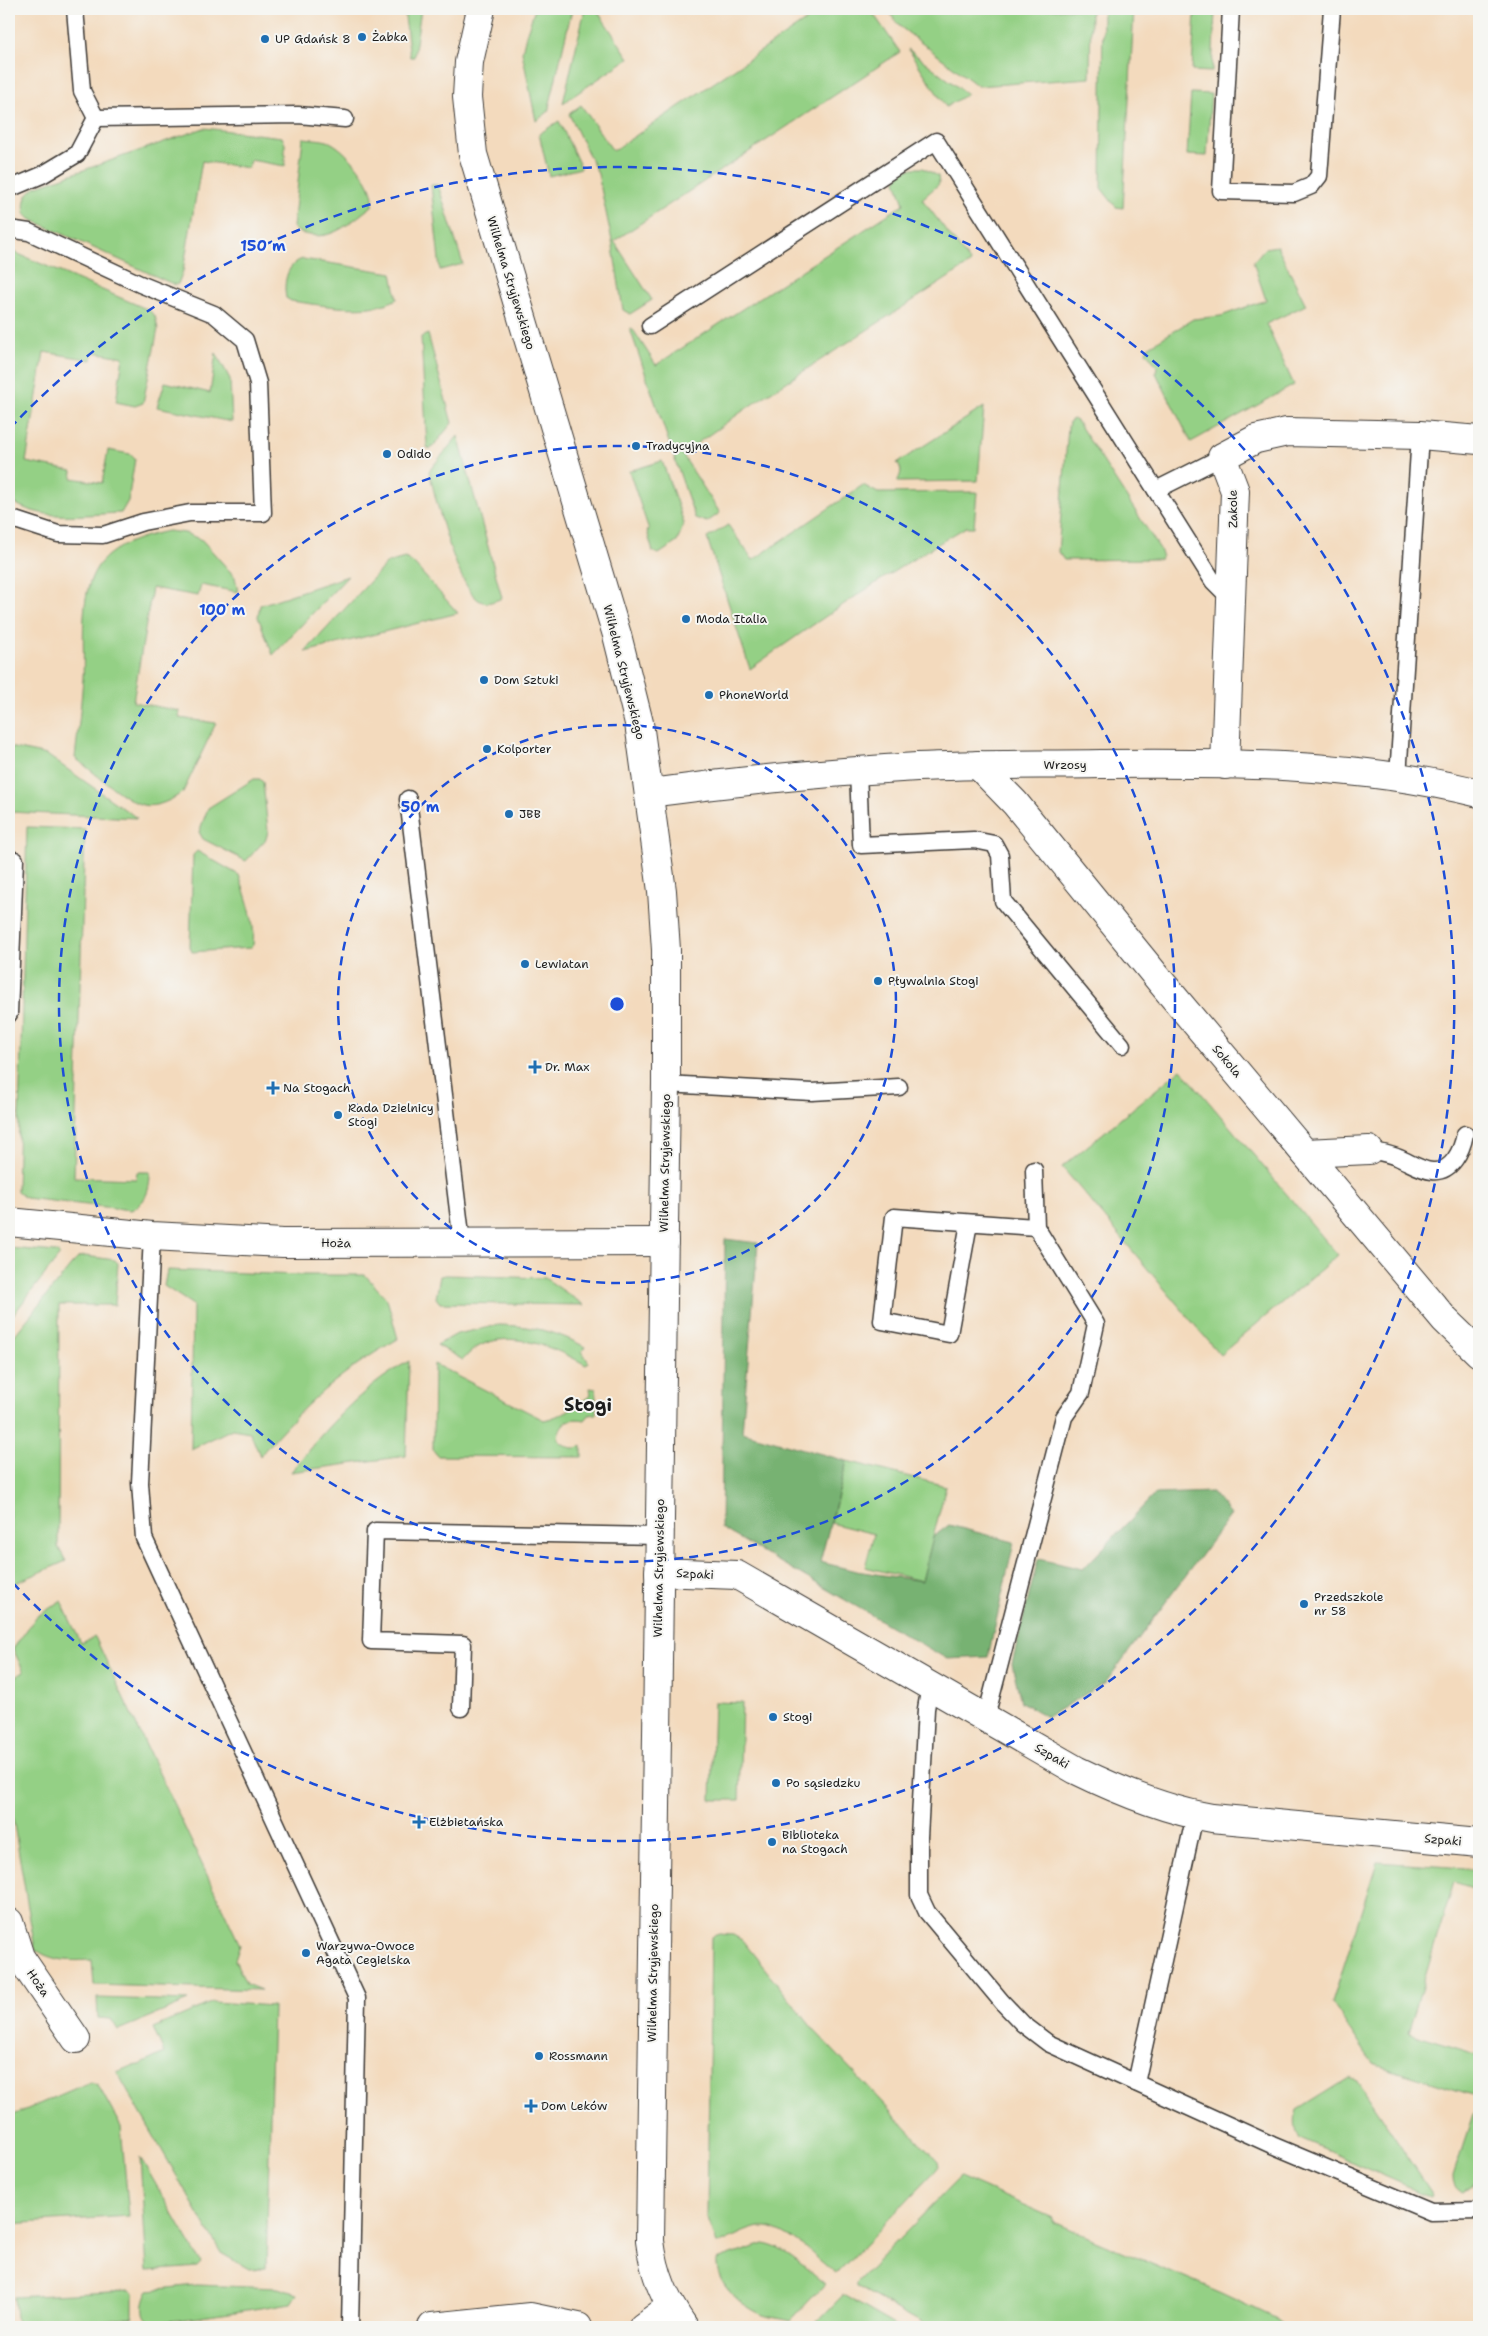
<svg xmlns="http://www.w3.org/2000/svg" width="1488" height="2336" viewBox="0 0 1488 2336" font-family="'Shantell Sans',sans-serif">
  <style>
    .green { fill: #94d085; stroke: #587650 }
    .forest { fill: #77b272; stroke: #4a6747 }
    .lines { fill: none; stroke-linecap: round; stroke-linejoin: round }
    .service-casing { stroke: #3c3834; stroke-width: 19 }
    .minor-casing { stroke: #3c3834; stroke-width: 30 }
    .tertiary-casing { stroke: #3c3834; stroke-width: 30 }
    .service { stroke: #fff; stroke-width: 16 }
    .minor { stroke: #fff; stroke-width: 28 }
    .tertiary { stroke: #fff; stroke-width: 28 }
    .ring { fill: none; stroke: #1d4ed8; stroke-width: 2.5; stroke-dasharray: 9 6 }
    .poi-dot { fill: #1f6fb2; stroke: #f6f6f2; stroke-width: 2 }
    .labels { text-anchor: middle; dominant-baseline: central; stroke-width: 4; stroke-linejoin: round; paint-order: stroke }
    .poi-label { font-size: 12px; fill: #1c1c1c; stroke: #f6f6f2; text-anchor: start }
    .street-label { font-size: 12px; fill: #1c1c1c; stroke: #f6f6f2 }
    .district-label { font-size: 18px; font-weight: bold; fill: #1c1c1c; stroke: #f6f6f2 }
    .centre { fill: #1d4ed8; stroke: #f6f6f2; stroke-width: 2.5 }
    .ring-label { font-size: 15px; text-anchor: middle; font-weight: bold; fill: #1d4ed8; stroke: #f6f6f2; stroke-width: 4; stroke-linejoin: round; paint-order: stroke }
  </style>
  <rect width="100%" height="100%" fill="#f6f6f2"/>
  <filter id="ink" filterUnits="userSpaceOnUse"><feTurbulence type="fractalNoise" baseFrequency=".02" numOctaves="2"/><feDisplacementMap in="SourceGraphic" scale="10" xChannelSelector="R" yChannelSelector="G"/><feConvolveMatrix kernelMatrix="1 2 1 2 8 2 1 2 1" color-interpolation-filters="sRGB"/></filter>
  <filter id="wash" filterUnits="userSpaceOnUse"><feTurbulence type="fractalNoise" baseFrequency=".0096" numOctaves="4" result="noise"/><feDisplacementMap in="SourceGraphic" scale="20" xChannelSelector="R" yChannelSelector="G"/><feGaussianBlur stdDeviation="1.12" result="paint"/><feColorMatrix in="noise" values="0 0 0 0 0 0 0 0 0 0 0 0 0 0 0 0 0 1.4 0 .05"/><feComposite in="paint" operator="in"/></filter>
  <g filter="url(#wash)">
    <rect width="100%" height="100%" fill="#f3dabd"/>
    <!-- green -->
    <g class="green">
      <path d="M404,9H421L414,57H410Z"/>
      <path d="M535,9H572L548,112L536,121L522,52L526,35Z"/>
      <path d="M585,9H596L629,58L563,103Z"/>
      <path d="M823,9H870L900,52L614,241L652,300L630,314L623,310L612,241L598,174L569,114L581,105L613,151Z"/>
      <path d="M887,9H1091L1090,78L978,86L898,25Z"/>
      <path d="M1103,9H1134L1123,208L1116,207L1101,188Z"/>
      <path d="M1195,10L1215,11L1212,72L1192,71Z"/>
      <path d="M908,49L967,94L946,107Z"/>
      <path d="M1191,93L1211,94L1207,156L1187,155Z"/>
      <path d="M559,121L581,168L549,176L539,134Z"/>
      <path d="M204,128L282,137L285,144V166L250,160L248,168L202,161L183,271L178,284L175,285L30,219L25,214C23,201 25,195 35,187Z"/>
      <path d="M303,138C311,139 320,139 327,141C344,146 380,188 372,206C353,220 334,240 310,235C302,234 298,233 293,227Z"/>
      <path d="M913,168H923L938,176L939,184L922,199L971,263L754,403L682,454L720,513L707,522L695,518L630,329L632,328L656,365L904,204L896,181L901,172Z"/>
      <path d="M431,185H438L463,264L440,270Z"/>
      <path d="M1277,246L1306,305L1266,324L1294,385L1191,442L1156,373L1157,366L1146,352L1148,347L1193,319L1221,316L1266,300L1253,262L1265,248Z"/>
      <path d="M9,250L149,310L155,316L158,329L143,403L135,406L116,402L123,357L93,352L92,360L44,352L26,462L72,471V478L102,483L108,450L130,454L135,459L128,501L121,513C85,514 39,523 9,499Z"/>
      <path d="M303,259L392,273L397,299C368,315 322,305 291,301L286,298C283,282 287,263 303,259Z"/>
      <path d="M428,334L452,423L430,450L427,447L421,337Z"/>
      <path d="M216,353L230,379L232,422L157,407L165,382L210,393Z"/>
      <path d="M984,407L978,481L897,482C901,474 903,470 897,463Z"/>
      <path d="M1073,419L1077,421L1160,549L1162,555L1160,559L1064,560L1058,552L1068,427L1069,422Z"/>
      <path d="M458,436L502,598C497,600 489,604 483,602C458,596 435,496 429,471Z"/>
      <path d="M662,461L684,523L677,542L659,554L653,552L647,531L649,530L629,471Z"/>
      <path d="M863,485L878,493L977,492L974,527H966C892,571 820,619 750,669L707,538L728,525L753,560Z"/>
      <path d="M168,531L185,533L202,540L235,577L238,592L201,585L198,596L152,588L133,702L180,711L179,718L216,723L183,792C172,800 157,808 143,805C127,802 90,769 75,758C78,732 81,705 83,678C85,645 78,594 98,566C113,545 144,536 168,531Z"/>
      <path d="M405,558L413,563L458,613L305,652L387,563Z"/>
      <path d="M348,576L273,655L258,617L260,605Z"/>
      <path d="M9,747L47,755L137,818L9,812Z"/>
      <path d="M254,779H260L263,782L268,831L266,839L246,861L203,839L199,832L208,808Z"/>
      <path d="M27,827L85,829L74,1177L136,1179L137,1172H150C150,1188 147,1203 131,1210L25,1198L17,1191Z"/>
      <path d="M197,851L239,875C246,897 256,922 253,945L250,948L192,952L190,947L193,855Z"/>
      <path d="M1181,1069L1338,1255L1220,1355L1062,1167Z"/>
      <path d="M9,1248L56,1252L60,1255L9,1320Z"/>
      <path d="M85,1256L115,1260L118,1263L115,1305H59L58,1547L66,1561L9,1586V1342L72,1264L79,1257Z"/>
      <path d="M167,1270L297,1275H365L387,1299L398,1339C344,1369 299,1408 260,1456L250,1432L232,1429L191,1449L193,1305L164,1286Z"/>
      <path d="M446,1275L545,1278L584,1305L440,1303L436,1298L440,1276Z"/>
      <path d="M499,1325C532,1326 556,1331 585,1347L582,1351L589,1363L586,1365C552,1346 494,1321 463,1360L437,1345L457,1334Z"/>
      <path d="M409,1361L406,1456L291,1472C325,1428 360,1389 409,1361Z"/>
      <path d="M434,1364L544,1420C560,1417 578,1405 591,1395L590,1388L596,1389V1415L591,1413L585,1420C570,1417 559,1422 558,1439C564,1446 575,1452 582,1445V1457L438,1456L433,1450Z"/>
      <path d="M847,1461L946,1486L922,1581L865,1567L874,1534L831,1523Z"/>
      <path d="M61,1601L81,1643L95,1637L240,1945L235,1960L246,1984L261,1990L94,1985L92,1960C72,1961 52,1962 35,1949L9,1795V1680L24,1672L13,1649L36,1617Z"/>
      <path d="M714,1702L742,1703L739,1800H711Z"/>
      <path d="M1377,1862L1479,1869V1890L1454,1882L1408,2033L1479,2055V2097L1373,2064L1332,2003Z"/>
      <path d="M719,1934L733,1935L742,1940L814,2030L938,2162L939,2166L936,2170L836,2274C818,2260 784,2224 761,2227C747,2228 731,2239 717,2244L707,2216L711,1937Z"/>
      <path d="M97,1998L189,2001L118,2030L111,2019L98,2018Z"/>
      <path d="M213,2002L273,2006L266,2268L249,2269L221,2253L117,2072L131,2066L139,2065L164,2053L153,2028Z"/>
      <path d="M1350,2077L1356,2080L1431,2192L1432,2195L1430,2196L1300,2139C1295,2130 1294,2120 1297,2110Z"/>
      <path d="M90,2082L98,2085L121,2127L129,2216L9,2224V2117Z"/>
      <path d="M1478,2110L1479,2179L1462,2192C1455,2189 1453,2183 1453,2176L1473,2115Z"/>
      <path d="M140,2157L199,2259L201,2263L197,2267L147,2271Z"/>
      <path d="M960,2177L1053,2218V2222L1222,2294L1275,2319L1285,2327H929L856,2286V2283Z"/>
      <path d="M763,2244C786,2247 807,2270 825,2284L790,2321C781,2318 771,2318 763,2315C742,2306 715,2285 717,2260Z"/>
      <path d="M196,2285L278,2288L297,2294L291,2303C271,2306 162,2325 151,2321C139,2317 144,2297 149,2290Z"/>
      <path d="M129,2291L133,2293V2317L64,2327H17L14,2297Z"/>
      <path d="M843,2295L895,2325L900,2327H812Z"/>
    </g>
    <!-- forest -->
    <g class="forest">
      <path d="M725,1239L758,1243L742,1432L847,1461L820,1562L856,1571L922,1581L933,1537L949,1525L1014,1542L988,1657L947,1659L721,1528Z"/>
      <path d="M1212,1492L1231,1515L1106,1682L1047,1717L1021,1702L1012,1664L1038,1559L1083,1569L1155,1494Z"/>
    </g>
  </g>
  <g filter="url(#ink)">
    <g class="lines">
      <defs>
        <g id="service">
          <path d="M75,9L82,91L96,118L298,115L345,119"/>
          <path d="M1231,9L1221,191L1294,193L1311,186L1319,176L1332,9"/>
          <path d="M9,189L42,175L77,154L96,118"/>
          <path d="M9,229L29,232L140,284L214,314L245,340L258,383L263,513H190L143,522L103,535L58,534L9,518"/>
          <path d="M650,326L936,141L1213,581L1231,599"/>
          <path d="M1156,490L1222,457"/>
          <path d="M858,771L861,845L974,840L994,844L1000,855L1003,901L1122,1045"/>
          <path d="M1398,777L1420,435"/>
          <path d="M408,799L462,1243"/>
          <path d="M9,860H15L9,1014"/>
          <path d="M666,1084L812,1092L899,1087"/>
          <path d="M1369,1150C1379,1152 1390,1154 1399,1158C1409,1162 1421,1170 1432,1171C1452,1173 1462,1150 1465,1134"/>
          <path d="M969,1223L949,1334L882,1321L894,1217L1036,1227"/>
          <path d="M152,1236L140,1483L144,1538L357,1998L350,2327"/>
          <path d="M930,1685L926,1709L919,1837V1895L927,1912L1002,2002L1023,2024L1048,2043L1272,2145L1431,2212L1479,2211"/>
          <path d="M461,1708L463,1644L371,1641L375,1531L660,1536"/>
          <path d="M986,1717L1064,1417L1081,1393L1096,1324L1036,1227L1034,1170"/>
          <path d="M1136,2083L1195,1815"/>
        </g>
        <g id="minor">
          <path d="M978,765L1015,803L1161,982L1445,1320L1479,1353"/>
          <path d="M1225,765L1235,491L1222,457L1256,439L1287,432L1420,435L1479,440"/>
          <path d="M650,793C738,781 828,772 917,767C978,764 1039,765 1101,764C1228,763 1355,762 1479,793"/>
          <path d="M1305,1153L1369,1150"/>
          <path d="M9,1222L152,1236L283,1243L664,1242"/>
          <path d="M659,1572L737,1575L1076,1770C1119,1791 1165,1810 1212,1818L1479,1843"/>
          <path d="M9,1922L20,1957L76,2039"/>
          <path d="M432,2327L530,2317L578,2327"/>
        </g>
        <g id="tertiary">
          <path d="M481,9L469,62L467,97L473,154L617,635L639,723L662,891L666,950V1084L650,2241C654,2274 665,2300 684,2327"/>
          <path d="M643,2327L670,2307"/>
        </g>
      </defs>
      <!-- service casing -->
      <use href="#service" class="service-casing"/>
      <!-- minor casing -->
      <use href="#minor" class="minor-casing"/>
      <!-- tertiary casing -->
      <use href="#tertiary" class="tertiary-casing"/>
      <!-- service -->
      <use href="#service" class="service"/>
      <!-- minor -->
      <use href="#minor" class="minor"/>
      <!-- tertiary -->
      <use href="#tertiary" class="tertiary"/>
    </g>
  </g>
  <!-- distance rings -->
  <g class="ring">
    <circle cx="617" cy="1004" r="279"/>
    <circle cx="617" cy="1004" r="558"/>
    <path d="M10 428A837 837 0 1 1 10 1580"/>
  </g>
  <!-- markers -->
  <g class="poi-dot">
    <circle cx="362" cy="37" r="5"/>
    <circle cx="265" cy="39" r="5"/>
    <circle cx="636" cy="446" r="5"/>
    <circle cx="387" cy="454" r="5"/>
    <circle cx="686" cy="619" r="5"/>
    <circle cx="484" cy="680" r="5"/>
    <circle cx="709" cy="695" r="5"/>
    <circle cx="487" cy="749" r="5"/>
    <circle cx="509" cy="814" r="5"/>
    <circle cx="525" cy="964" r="5"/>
    <circle cx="878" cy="981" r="5"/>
    <path d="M532.5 1059.5h5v5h5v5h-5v5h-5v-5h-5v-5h5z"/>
    <path d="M270.5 1080.5h5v5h5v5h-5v5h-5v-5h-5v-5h5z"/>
    <circle cx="338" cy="1115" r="5"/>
    <circle cx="1304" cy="1604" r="5"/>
    <circle cx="773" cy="1717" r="5"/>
    <circle cx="776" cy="1783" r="5"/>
    <path d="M416.5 1814.5h5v5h5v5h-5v5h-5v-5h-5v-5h5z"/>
    <circle cx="772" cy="1842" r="5"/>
    <circle cx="306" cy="1953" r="5"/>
    <circle cx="539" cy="2056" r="5"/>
    <path d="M528.5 2098.5h5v5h5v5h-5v5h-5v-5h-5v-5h5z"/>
  </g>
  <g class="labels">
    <!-- poi labels -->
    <g class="poi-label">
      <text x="372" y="37">Żabka</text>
      <text x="275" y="39">UP Gdańsk 8</text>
      <text x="646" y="446">Tradycyjna</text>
      <text x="397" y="454">Odido</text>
      <text x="696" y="619">Moda Italia</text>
      <text x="494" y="680">Dom Sztuki</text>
      <text x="719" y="695">PhoneWorld</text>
      <text x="497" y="749">Kolporter</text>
      <text x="519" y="814">JBB</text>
      <text x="535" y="964">Lewiatan</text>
      <text x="888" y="981">Pływalnia Stogi</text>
      <text x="545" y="1067">Dr. Max</text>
      <text x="283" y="1088">Na Stogach</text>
      <text x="348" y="1108">Rada Dzielnicy<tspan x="348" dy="14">Stogi</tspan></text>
      <text x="1314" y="1597">Przedszkole<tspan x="1314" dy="14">nr 58</tspan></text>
      <text x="783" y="1717">Stogi</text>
      <text x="786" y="1783">Po sąsiedzku</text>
      <text x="429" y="1822">Elżbietańska</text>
      <text x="782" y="1835">Biblioteka<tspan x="782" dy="14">na Stogach</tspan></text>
      <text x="316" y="1946">Warzywa-Owoce<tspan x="316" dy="14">Agata Cegielska</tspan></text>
      <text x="549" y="2056">Rossmann</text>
      <text x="541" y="2106">Dom Leków</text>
    </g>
    <!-- street labels -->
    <g class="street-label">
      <text transform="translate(511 283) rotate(73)">Wilhelma Stryjewskiego</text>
      <text transform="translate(1233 509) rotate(-91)">Zakole</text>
      <text transform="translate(624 672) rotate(76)">Wilhelma Stryjewskiego</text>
      <text x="1065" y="765">Wrzosy</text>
      <text transform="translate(1227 1061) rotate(50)">Sokola</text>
      <text transform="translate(665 1163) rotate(-89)">Wilhelma Stryjewskiego</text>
      <text transform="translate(336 1243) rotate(1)">Hoża</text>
      <text transform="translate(659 1568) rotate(-89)">Wilhelma Stryjewskiego</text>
      <text transform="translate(695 1574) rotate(3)">Szpaki</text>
      <text transform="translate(1052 1756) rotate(30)">Szpaki</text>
      <text transform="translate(1443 1840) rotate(5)">Szpaki</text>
      <text transform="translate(653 1973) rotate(-89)">Wilhelma Stryjewskiego</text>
      <text transform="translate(38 1983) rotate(56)">Hoża</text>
    </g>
    <!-- district labels -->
    <g class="district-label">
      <text x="588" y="1405">Stogi</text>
    </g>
  </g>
  <circle cx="617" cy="1004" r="8" class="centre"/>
  <g class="ring-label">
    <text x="263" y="251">150 m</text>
    <text x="222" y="615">100 m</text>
    <text x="420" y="812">50 m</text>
  </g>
  <!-- margin -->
  <rect width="1488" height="2336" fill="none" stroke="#f6f6f2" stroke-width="30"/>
</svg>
